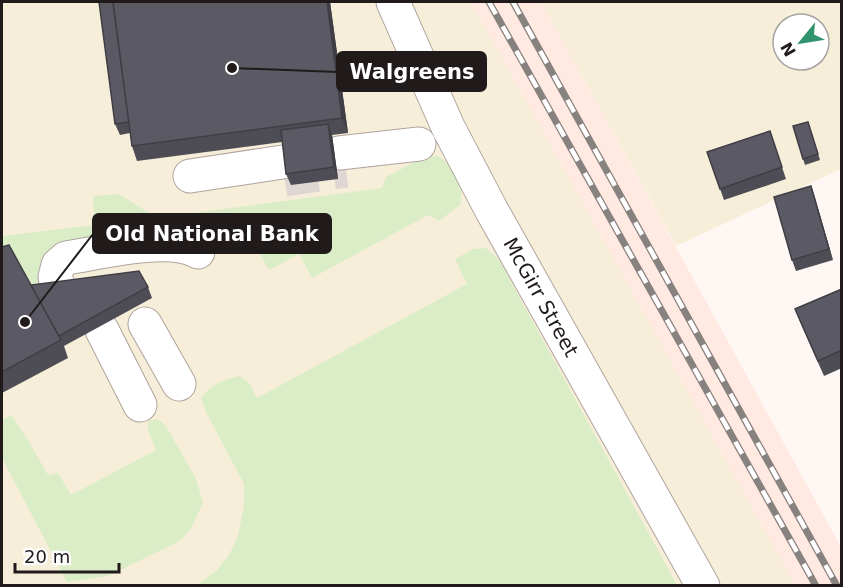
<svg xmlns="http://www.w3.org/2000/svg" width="843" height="587" viewBox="0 0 843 587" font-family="'DejaVu Sans',sans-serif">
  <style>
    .commercial { fill: #f7eed9; fill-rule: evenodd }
    .built { fill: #ffe9e1 }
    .green { fill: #dbedc6 }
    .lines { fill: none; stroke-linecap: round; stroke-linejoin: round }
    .minor-tunnel { stroke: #ded6d3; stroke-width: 33; stroke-dasharray: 33 16; stroke-linecap: butt }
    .minor-casing { stroke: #b0a39e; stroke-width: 35 }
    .minor { stroke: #fff; stroke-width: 33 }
    .rail-casing { stroke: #87817f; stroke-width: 7 }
    .rail { stroke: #fff; stroke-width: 4.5; stroke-dasharray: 14; stroke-linecap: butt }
    .wall { fill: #4e4d55 }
    .shaded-wall { fill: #403e45 }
    .building { fill: #5b5963; stroke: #403e45; stroke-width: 1.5 }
    .labels { text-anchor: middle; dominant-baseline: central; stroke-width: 6; stroke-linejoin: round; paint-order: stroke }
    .street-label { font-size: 20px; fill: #201b1a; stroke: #fff }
    .leader { fill: none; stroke: #201b1a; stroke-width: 2 }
    .callout-dot { fill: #201b1a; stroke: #fff; stroke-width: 2 }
    .callout { fill: #201b1a; stroke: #201b1a; stroke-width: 2 }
    .callout-label { font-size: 21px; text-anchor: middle; font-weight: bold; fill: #fff }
  </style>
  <rect width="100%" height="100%" fill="#fff7f4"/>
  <!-- commercial -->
  <g class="commercial">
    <path d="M2,2H471L795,585H2Z"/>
    <path d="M541,2H841V169L676,246ZM783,24H819V60H783Z"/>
  </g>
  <!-- built -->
  <path class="built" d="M471,2H541L841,547V585H795Z"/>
  <!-- green -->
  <g class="green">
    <path d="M428,155L438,156L448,163L462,190L460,205L439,221L428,215L312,278L299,254L269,270L251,238L223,253L219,252C201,232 192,229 166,230L44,283L35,293L2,262V236L95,225L93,196L119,194L157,218L382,188L386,177Z"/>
    <path d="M486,248L499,260L677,585H197L217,570L229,555L238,536L244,506V484L206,412L201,398C210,385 225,379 240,376L249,383L257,398L467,284L455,259L473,249Z"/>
    <path d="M11,415L28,440L48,475L58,473L71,495L156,450L148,430V421C157,417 160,420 166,426L196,479L203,503L190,530L180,541L108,576L67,582L2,458V420Z"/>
  </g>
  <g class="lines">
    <!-- minor-tunnel -->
    <g class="minor-tunnel">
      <path d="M285,180L346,171"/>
      <path d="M106,280L123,325"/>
    </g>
    <defs>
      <g id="minor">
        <path d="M393,2L448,127L492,211L703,586"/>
        <path d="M339,153L419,144"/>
        <path d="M190,176L283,162"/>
        <path d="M59,288L55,277L58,265L66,258C100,253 169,235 198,252"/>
        <path d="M145,324L179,384"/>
        <path d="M102,330L140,405"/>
      </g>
    </defs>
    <!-- minor casing -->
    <use href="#minor" class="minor-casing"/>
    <!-- minor -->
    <use href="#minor" class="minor"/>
    <defs>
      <g id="rail">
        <path d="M489,2L816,586"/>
        <path d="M513,2L837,586"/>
      </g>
    </defs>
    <!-- rail casing -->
    <use href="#rail" class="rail-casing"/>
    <!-- rail -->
    <use href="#rail" class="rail"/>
  </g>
  <!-- wall -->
  <g class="wall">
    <path d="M99,2H330L348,133L332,135L338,179L291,185L286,174L282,142L137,161L132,146L130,133L120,135L115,124Z"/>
    <path d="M808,122L820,160L805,165L793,126Z"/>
    <path d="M770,131L786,179L724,200L707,152Z"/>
    <path d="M811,186L833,260L796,271L792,260Z"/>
    <path d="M2,247L31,285L148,287L152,298L64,346L68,358L2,393Z"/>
    <path d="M842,289V368L824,376L801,324L795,309Z"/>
  </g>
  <!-- shaded-wall -->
  <g class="shaded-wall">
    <path d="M327,2H330L348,133L342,118Z"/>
    <path d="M328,124L332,135L338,179L334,167Z"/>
    <path d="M811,186L815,198L833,260L829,249Z"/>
  </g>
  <!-- building -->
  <g class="building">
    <path d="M99,2H113L129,122L115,124Z"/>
    <path d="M113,2H327L342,118L132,146Z"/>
    <path d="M808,122L818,154L803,159L793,126Z"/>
    <path d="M328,124L334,167L286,174L281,130Z"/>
    <path d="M770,131L782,167L720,189L707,152Z"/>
    <path d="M811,186L829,249L792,260L774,197Z"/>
    <path d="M9,245L61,340L2,372V247Z"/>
    <path d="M139,271L148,287L59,336L31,285Z"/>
    <path d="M842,289V350L818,361L795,309Z"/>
  </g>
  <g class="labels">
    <!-- street labels -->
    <g class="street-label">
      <text transform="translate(541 297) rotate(61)">McGirr Street</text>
    </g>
  </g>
  <!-- callouts -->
  <path class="leader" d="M232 68L337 72M25 322L93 234"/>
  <g class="callout-dot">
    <circle cx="232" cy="68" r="6"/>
    <circle cx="25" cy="322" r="6"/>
  </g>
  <g class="callout">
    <rect x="337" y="52" width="149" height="39" rx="6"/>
    <rect x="93" y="214" width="238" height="39" rx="6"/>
  </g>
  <g class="callout-label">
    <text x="412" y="79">Walgreens</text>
    <text x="212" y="241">Old National Bank</text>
  </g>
  <!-- border -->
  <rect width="843" height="587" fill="none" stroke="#201b1a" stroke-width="6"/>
  <!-- north arrow -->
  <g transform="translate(801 42) rotate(240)"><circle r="28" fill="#ffffff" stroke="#a6a4a3" stroke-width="1.5"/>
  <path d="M0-4.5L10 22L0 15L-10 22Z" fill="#30936d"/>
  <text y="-9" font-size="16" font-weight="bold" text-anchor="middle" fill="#201b1a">N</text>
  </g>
  <!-- scale -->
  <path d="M15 563v9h104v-9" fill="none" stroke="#201b1a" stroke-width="3"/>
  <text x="24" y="563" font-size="18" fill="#201b1a" stroke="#ffffff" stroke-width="4.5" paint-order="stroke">20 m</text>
</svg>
